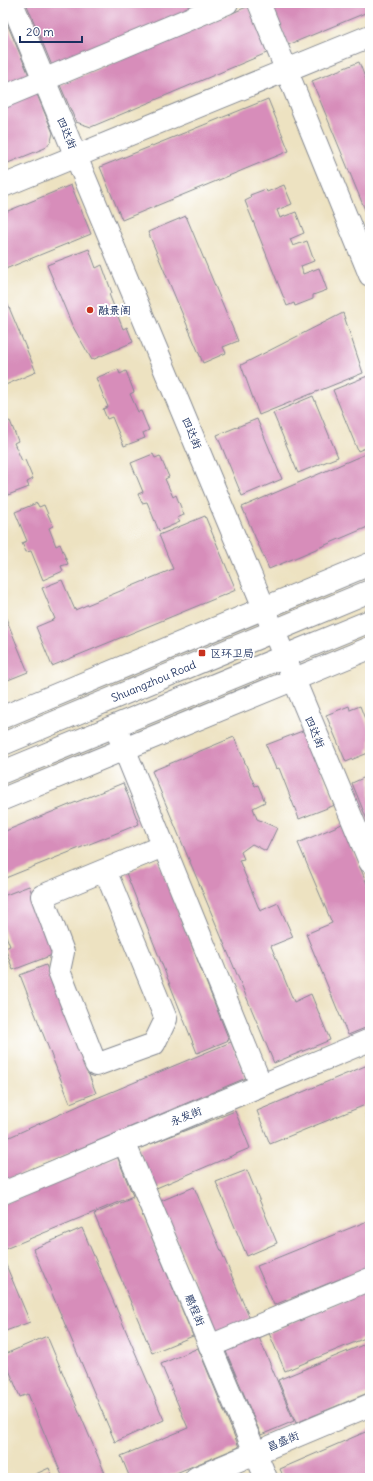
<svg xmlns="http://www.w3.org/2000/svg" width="373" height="1481" viewBox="0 0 373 1481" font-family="Delius,'LXGW WenKai TC',sans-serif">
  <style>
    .building { fill: #d78dba }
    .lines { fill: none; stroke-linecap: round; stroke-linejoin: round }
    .minor-casing { stroke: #848890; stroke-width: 24 }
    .major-casing { stroke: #848890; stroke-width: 24 }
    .minor { stroke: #fff; stroke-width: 22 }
    .major { stroke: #fff; stroke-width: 22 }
    .poi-dot { fill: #c8321e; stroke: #fff; stroke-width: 1.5 }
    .labels { text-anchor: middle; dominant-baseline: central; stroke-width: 4; stroke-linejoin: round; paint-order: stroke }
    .street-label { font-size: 11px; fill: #1b2f5e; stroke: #fff }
    .poi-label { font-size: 11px; fill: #1b2f5e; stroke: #fff; text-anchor: start }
  </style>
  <rect width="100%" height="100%" fill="#fff"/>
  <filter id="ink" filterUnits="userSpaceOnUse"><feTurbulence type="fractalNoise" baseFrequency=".025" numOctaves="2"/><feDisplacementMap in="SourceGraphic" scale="8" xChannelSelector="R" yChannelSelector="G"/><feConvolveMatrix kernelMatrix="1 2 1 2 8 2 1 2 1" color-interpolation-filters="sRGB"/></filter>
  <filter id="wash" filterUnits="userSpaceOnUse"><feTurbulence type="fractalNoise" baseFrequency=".012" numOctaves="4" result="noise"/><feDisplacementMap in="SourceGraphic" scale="16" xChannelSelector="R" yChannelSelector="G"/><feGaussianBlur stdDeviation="0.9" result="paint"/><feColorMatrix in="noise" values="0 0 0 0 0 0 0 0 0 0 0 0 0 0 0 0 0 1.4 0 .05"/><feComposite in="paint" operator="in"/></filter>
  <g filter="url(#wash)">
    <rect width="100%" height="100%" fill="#ede2c1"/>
    <g id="blocks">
      <!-- building -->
      <g class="building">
        <path d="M26,3H210L53,68Z"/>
        <path d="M270,3H370V11L288,45Z"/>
        <path d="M249,6L269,52L91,127L76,122L60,85Z"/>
        <path d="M3,14L31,80L3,92Z"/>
        <path d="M359,62L370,90V222L312,81Z"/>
        <path d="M36,92L53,133L51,141L45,148L3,165V106Z"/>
        <path d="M268,99L289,151L122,220L100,167Z"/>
        <path d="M71,185L91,234L3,270V213Z"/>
        <path d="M284,185L292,204L277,210L280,218L296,212L304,233L290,239L293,246L307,241L314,261L301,266L303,274L319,268L327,290L313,295V299L295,306L294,303L287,306L245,201L251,198L250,195L266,189L267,192Z"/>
        <path d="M186,216L238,341L223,347L226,353L203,363L148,232Z"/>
        <path d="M89,249L96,268L102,265L112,293L109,294L123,329L127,327L133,342L92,360L72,325L47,265Z"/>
        <path d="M3,293L36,372L3,386Z"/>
        <path d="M343,313L363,373L259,415L241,365Z"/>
        <path d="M118,369L120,374L126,371L134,392L130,394L138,412L141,411L149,430L143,433L145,438L124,446L112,417L107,419L103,409L108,407L96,378Z"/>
        <path d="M370,375V446L358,451L333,390Z"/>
        <path d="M313,396L338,457L298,473L273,413Z"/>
        <path d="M257,419L282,479L242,496L217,435Z"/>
        <path d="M10,421L18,441L14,443L22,461L25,460L33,479L27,482L29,487L8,495L3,483V423Z"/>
        <path d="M370,452V526L269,569L242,507Z"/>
        <path d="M153,454L155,458L160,456L169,477L165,479L173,497L176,495L184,515L177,518L180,522L159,531L147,502L142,503L138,494L143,492L131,463Z"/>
        <path d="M37,503L39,507L44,505L53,526L49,528L56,546L60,544L68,564L61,566L63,571L43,580L31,551L26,552L22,543L27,541L15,512Z"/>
        <path d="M205,516L236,590L52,666L36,627L55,619L42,588L62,580L75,610L173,569L159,535Z"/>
        <path d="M3,611L28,672L3,682Z"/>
        <path d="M349,706L350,710L360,706L370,732V748L367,750L368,753L346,762L326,715Z"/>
        <path d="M305,730L335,805L299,819L279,768L276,769L266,745Z"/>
        <path d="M234,737L255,786L258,785L265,802L253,808L257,819L277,828L266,851L252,844L241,852L244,859L239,860L260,911L278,903L293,937L271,946L294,1002L311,994L330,1040L274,1063L152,771Z"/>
        <path d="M370,775V827L352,783Z"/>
        <path d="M123,783L139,824L3,879V832Z"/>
        <path d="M342,824L370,891V1026L348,1035L306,934L332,923L298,843Z"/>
        <path d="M158,860L229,1040L197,1053L126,873Z"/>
        <path d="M29,886L55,954L13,970L5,948L10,946L3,928V896Z"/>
        <path d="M46,965L96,1093L70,1103L20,975Z"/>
        <path d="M231,1042L246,1078L3,1181V1140L85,1103Z"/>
        <path d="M370,1064V1103L270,1144L257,1111Z"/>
        <path d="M235,1111L250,1148L154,1189L138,1149Z"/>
        <path d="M370,1112V1127L365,1114Z"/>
        <path d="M117,1156L133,1196L5,1249L3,1244V1204Z"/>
        <path d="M247,1170L277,1243L247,1256L216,1182Z"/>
        <path d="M194,1187L250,1319L216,1333L161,1201Z"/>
        <path d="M135,1197L193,1336L152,1353L94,1214Z"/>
        <path d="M370,1220V1267L274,1305L257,1266Z"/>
        <path d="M82,1228L164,1420L115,1442L33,1249Z"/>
        <path d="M3,1258L30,1322L3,1332Z"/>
        <path d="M370,1290V1336L285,1371L269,1333Z"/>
        <path d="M258,1335L294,1421L261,1435L225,1349Z"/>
        <path d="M47,1336L107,1478H63L28,1394L20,1397L3,1355Z"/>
        <path d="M370,1342V1392L296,1423L278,1380Z"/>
        <path d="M198,1348L239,1447L164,1478H130L121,1456L188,1428L161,1364Z"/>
        <path d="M370,1430V1478H284L280,1469Z"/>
        <path d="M49,1468L53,1478H27Z"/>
      </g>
    </g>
  </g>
  <g filter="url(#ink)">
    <use href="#blocks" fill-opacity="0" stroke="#848890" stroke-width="1"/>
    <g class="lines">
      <defs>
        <g id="minor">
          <path d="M12,3L370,862"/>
          <path d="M259,3L370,275"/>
          <path d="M3,97L227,3"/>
          <path d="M3,186L370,36"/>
          <path d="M3,717L370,564"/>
          <path d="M119,736L261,1085"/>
          <path d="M3,799L370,648"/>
          <path d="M105,870L166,1019L154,1044L96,1065L59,971L63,952L42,896L163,846"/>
          <path d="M124,1142L266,1478"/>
          <path d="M3,1193L370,1040"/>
          <path d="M210,1346L370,1279"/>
          <path d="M196,1478L370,1405"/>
        </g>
        <g id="major">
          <path id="s1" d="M3,744L370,591"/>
          <path d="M3,772L370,621"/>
        </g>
      </defs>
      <!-- minor casing -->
      <use href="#minor" class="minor-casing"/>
      <!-- major casing -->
      <use href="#major" class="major-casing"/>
      <!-- minor -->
      <use href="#minor" class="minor"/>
      <!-- major -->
      <use href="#major" class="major"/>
    </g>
  </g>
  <!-- markers -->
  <g class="poi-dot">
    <circle cx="90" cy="310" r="4"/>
    <rect x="198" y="649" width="8" height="8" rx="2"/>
  </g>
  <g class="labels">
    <!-- street labels -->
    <g class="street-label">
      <text transform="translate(67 133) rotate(67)">四达街</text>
      <text transform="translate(192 433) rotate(67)">四达街</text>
      <text stroke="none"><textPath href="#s1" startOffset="163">Shuangzhou Road</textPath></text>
      <text transform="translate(315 732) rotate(67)">四达街</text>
      <text transform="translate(186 1116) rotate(-22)">永发街</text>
      <text transform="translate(195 1310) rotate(67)">鹏程街</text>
      <text transform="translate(283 1441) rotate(-23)">昌盛街</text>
    </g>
    <!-- poi labels -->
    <g class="poi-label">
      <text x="98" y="310">融景阁</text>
      <text x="210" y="653">区环卫局</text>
    </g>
  </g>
  <!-- margin -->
  <rect width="373" height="1481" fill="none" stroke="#fff" stroke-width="16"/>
  <!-- scale -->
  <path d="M20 36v6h62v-6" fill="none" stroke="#1b2f5e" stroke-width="2"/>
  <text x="26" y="36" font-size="12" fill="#1b2f5e" stroke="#ffffff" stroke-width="3" paint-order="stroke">20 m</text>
</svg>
